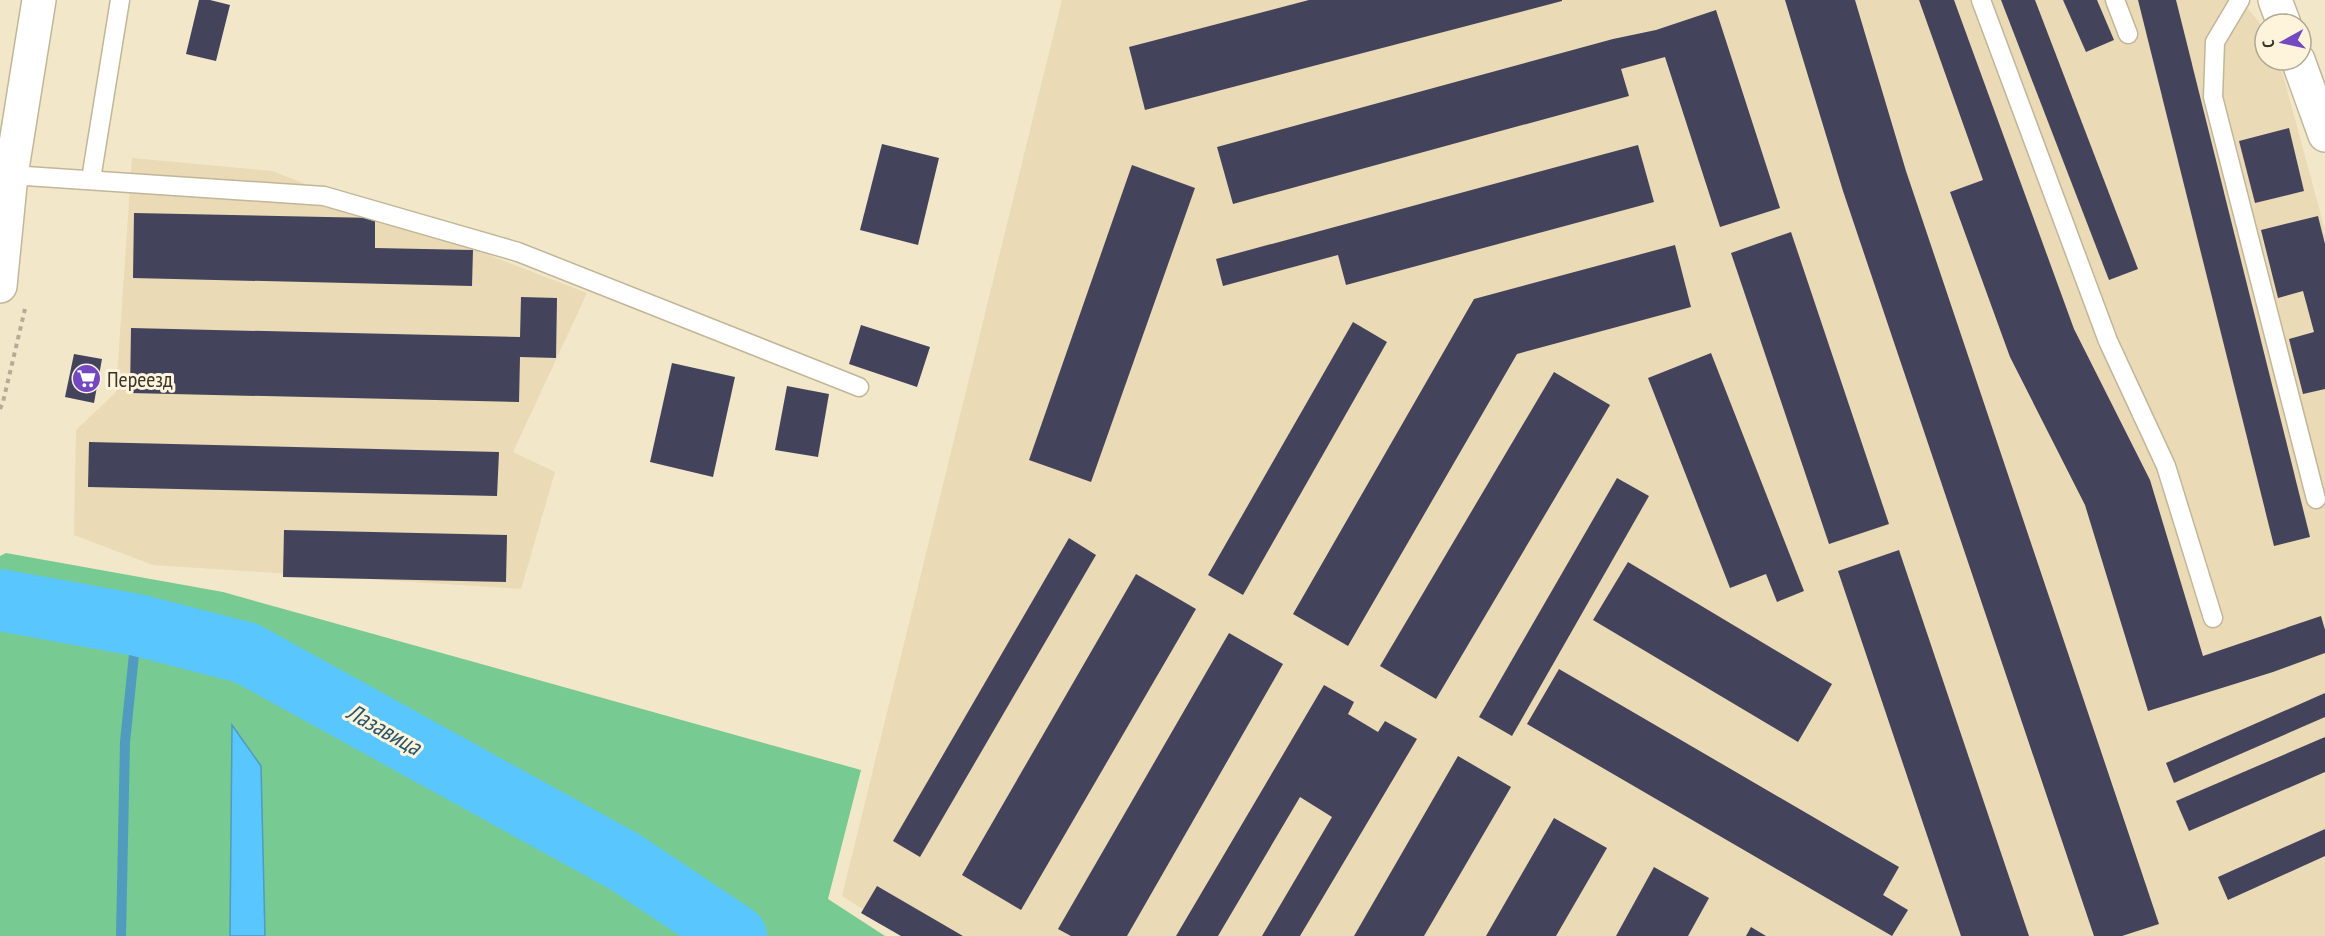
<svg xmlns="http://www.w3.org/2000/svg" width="2325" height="936" viewBox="0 0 2325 936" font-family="'PT Sans Narrow',sans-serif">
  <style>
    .built { fill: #eadab5 }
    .green { fill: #77ca91 }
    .water { fill: #59c7fe; stroke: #509bbe; stroke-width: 1.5 }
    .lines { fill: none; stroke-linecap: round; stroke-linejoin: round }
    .stream { stroke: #509bbe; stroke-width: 10 }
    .river { stroke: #59c7fe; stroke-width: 62 }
    .building { fill: #44435c }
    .lane-casing { stroke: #c2b699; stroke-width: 21 }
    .street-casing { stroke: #c2b699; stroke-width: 36 }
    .secondary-casing { stroke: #c2b699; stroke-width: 36 }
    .path { stroke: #b6ac94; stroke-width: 4; stroke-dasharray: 4.5 4.5; stroke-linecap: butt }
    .lane { stroke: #fff; stroke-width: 18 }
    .street { stroke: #fff; stroke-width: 33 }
    .secondary { stroke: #fff; stroke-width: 33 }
    .labels { text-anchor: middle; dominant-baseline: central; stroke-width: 6; stroke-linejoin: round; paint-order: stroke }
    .poi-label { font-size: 22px; fill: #3a3529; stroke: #fef4dc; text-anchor: start }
    .water-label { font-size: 24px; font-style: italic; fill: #26536a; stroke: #fef4dc }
  </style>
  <rect width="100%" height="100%" fill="#f3e7c9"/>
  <!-- built -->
  <g class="built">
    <path d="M1062,0H2241L2265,30V60H2279L2325,230V936H905L842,896Z"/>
    <path d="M132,158L272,171L587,293L513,452L555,472L521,589L153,565L74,535L76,430L116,392Z"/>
  </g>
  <!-- green -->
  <path class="green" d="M6,553L223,592L861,770L828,899L885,936H0V556Z"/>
  <!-- water -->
  <path class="water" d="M232,725L261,766L265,936H230Z"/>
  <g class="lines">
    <!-- stream -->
    <path class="stream" d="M121,936L125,742L137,625"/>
    <!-- river -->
    <path class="river" d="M0,600L137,625L246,653L625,862L736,936"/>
  </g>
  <!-- building -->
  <g class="building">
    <path d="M199,0H210L230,5L216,61L186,54Z"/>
    <path d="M1309,0H1562V1L1145,110L1129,47Z"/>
    <path d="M1785,0H1855L1906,171L2159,924L2122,936H2094L1843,191Z"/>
    <path d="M1919,0H1954L2074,329L2150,480L2203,656L2321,616L2325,630V653L2273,672L2148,711L2085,505L2010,357L1950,192L1983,180Z"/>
    <path d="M2001,0H2035L2138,269L2109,280Z"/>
    <path d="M2063,0H2097L2114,40L2086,52Z"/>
    <path d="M2138,0H2176L2310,537L2274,546Z"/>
    <path d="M1716,10L1780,208L1720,227L1665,57L1621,69L1629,96L1233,204L1217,147L1613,39L1656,30Z"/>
    <path d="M2289,128L2304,191L2255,203L2239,141Z"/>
    <path d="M882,144L939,158L918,245L860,230Z"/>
    <path d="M1638,145L1654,202L1346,285L1338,255L1223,286L1216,259Z"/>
    <path d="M1132,165L1195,188L1091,482L1029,460Z"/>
    <path d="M134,213L375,218V248L473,250L472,286L133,278Z"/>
    <path d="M2318,216L2325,244V389L2303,394L2289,339L2314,332L2303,291L2278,298L2261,230Z"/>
    <path d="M1791,232L1889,524L1829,544L1731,253Z"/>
    <path d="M1675,245L1691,307L1517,354L1348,646L1293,614L1474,299Z"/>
    <path d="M521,297L557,298L556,358L520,357L519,402L130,393L131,328L520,337Z"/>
    <path d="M1353,322L1387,342L1243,595L1208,575Z"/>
    <path d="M861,325L930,347L917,387L849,364Z"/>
    <path d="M1711,353L1804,591L1777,602L1766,574L1730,588L1648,378Z"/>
    <path d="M74,354L102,359L94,403L65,397Z"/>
    <path d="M672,363L735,377L713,477L650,462Z"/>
    <path d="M1554,372L1610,405L1436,699L1380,666Z"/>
    <path d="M787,386L829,394L818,457L775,450Z"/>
    <path d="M89,442L499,452L497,496L88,487Z"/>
    <path d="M1617,478L1649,496L1512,736L1479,717Z"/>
    <path d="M284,530L507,535L506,582L283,577Z"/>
    <path d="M1069,538L1096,555L920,857L893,841Z"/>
    <path d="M1899,550L2029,936H1961L1838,571Z"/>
    <path d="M1628,562L1832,684L1798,742L1593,620Z"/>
    <path d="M1136,574L1196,609L1021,910L962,875Z"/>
    <path d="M1229,633L1283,664L1127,936H1071L1058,929Z"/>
    <path d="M1559,669L1899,867L1883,895L1908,910L1892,936L1527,724Z"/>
    <path d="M1324,685L1354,702L1348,714L1378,732L1385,721L1417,739L1300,936H1262L1332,817L1300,797L1218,936H1176Z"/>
    <path d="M2325,693V717L2174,783L2166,763Z"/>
    <path d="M2325,737V772L2189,831L2176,801Z"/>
    <path d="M1458,756L1511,787L1424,936H1354Z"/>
    <path d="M1554,818L1607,848L1556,936H1486Z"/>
    <path d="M2325,829V856L2228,900L2218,877Z"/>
    <path d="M1654,867L1709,898L1688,936H1616Z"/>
    <path d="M877,886L963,936H901L861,913Z"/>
    <path d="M1751,927L1766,936H1746Z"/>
  </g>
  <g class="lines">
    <defs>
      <g id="lane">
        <path d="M1981,0L2108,341L2166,466L2213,618"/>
        <path d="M2115,0L2128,34"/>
        <path d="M2240,0L2215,42L2213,97L2316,499"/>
        <path d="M11,175L324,196L518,252L859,387"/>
        <path d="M91,179L120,0"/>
      </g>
      <g id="street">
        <path d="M2275,0L2284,24"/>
        <path d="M2298,60L2325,135"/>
      </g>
      <path id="secondary" d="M0,286L11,175L39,0"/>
    </defs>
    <!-- lane casing -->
    <use href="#lane" class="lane-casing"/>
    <!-- street casing -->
    <use href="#street" class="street-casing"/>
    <!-- secondary casing -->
    <use href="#secondary" class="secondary-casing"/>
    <!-- path -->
    <path class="path" d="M0,409L3,402L25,309"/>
    <!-- lane -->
    <use href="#lane" class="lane"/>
    <!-- street -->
    <use href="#street" class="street"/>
    <!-- secondary -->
    <use href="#secondary" class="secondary"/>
  </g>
  <!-- icons -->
  <defs>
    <symbol id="supermarket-disc" viewBox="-11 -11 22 22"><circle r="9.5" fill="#7348c0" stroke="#fef4dc"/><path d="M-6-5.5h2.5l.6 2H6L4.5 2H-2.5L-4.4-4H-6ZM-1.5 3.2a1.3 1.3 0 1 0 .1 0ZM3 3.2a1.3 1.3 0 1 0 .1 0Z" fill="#fff"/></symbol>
  </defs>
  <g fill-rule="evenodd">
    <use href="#supermarket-disc" x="70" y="362" width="33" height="33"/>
  </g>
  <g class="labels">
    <!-- poi labels -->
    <g class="poi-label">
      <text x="107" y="379">Переезд</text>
    </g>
    <!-- water labels -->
    <g class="water-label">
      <text transform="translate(384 729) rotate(29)">Лазавица</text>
    </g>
  </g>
  <!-- north arrow -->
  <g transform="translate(2283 42) rotate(262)"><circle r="28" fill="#fef4dc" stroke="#b0a894" stroke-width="1.5"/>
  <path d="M0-4.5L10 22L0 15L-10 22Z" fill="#7348c0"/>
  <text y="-9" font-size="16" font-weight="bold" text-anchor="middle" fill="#3a3529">С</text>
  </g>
</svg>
